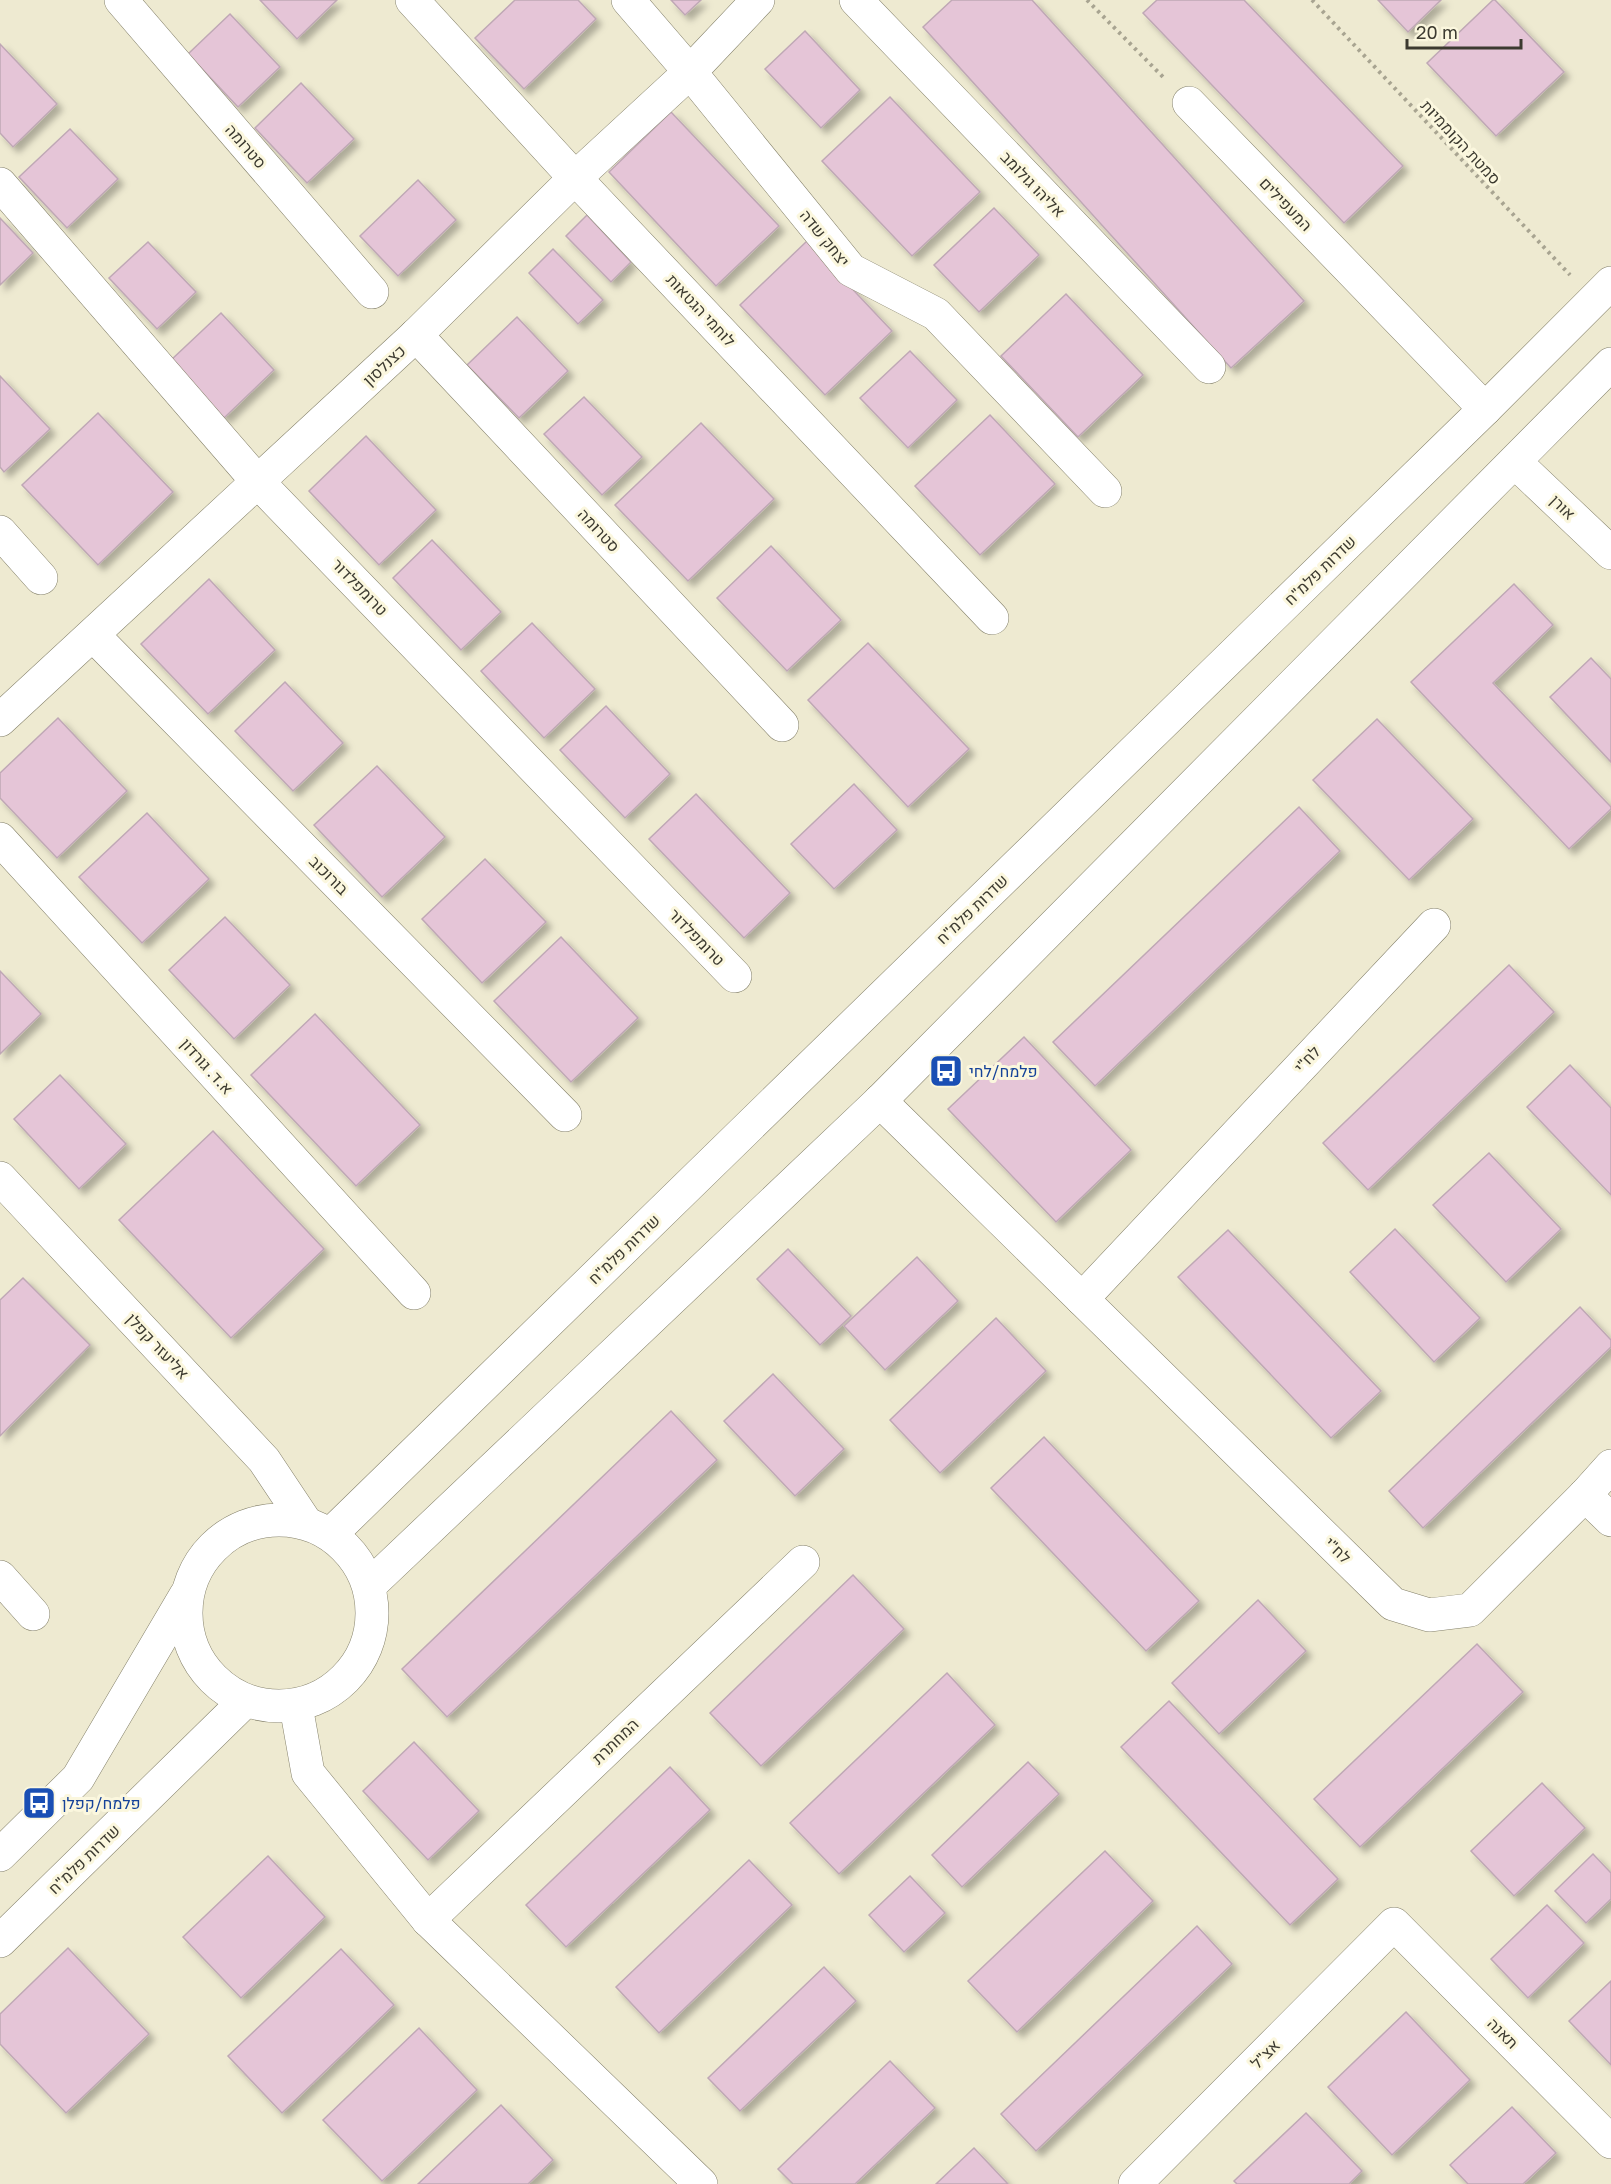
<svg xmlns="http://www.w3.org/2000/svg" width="1611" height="2184" viewBox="0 0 1611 2184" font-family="'Golos Text',Heebo,sans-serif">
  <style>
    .building { fill: #e5c5d7; stroke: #bfa8b5; stroke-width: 1.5; filter: url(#shadow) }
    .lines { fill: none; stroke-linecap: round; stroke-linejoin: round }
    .minor-casing { stroke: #84806a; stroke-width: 34 }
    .path { stroke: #a8a491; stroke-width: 4; stroke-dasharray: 3 4.5; stroke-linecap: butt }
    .minor { stroke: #fff; stroke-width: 33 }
    .labels { text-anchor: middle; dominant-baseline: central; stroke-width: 6; stroke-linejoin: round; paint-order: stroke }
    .street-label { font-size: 16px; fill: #3c3a30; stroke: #fbf7de }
    .transit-label { font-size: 16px; fill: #164399; stroke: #fbf7de; text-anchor: start }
  </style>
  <defs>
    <filter id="shadow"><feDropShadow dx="5.5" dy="5.5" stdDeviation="3" flood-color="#0004"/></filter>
  </defs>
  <rect width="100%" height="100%" fill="#eeead1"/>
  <!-- building -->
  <g class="building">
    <path d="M260,0H337L297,39Z"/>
    <path d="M515,0H578L596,19L524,89L475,38Z"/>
    <path d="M671,0H701L685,15Z"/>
    <path d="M952,0H1032L1304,301L1231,368L923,27Z"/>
    <path d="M1157,0H1244L1403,166L1344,223L1143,13Z"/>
    <path d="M1378,0H1441L1408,32Z"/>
    <path d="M1493,0H1495L1564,72L1496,136L1427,63Z"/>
    <path d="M230,14L280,67L238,107L188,54Z"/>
    <path d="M805,31L860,90L821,128L765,69Z"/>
    <path d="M0,44L57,104L13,147L0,133Z"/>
    <path d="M301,83L354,139L307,183L255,128Z"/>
    <path d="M890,97L980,192L912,256L822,161Z"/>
    <path d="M671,112L779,226L716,286L609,172Z"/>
    <path d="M70,129L118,179L67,228L19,177Z"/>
    <path d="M418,180L456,220L398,276L360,236Z"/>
    <path d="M994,208L1039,255L979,312L934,265Z"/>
    <path d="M587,215L631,262L611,282L566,236Z"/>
    <path d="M0,218L33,253L0,285Z"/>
    <path d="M807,241L892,331L825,395L740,305Z"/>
    <path d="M148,242L196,292L157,329L109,278Z"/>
    <path d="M553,249L603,300L578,324L529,273Z"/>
    <path d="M1066,294L1143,375L1078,437L1001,356Z"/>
    <path d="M221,313L274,370L224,418L170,361Z"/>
    <path d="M517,317L568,371L519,418L467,365Z"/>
    <path d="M910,351L957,400L908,448L860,398Z"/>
    <path d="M0,376L50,429L4,472L0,467Z"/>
    <path d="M584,397L642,457L602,495L544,434Z"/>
    <path d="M98,413L173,492L98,565L22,485Z"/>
    <path d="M990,415L1055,484L980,555L915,486Z"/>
    <path d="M701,423L774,499L688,581L615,505Z"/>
    <path d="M366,436L436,510L379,565L309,491Z"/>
    <path d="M432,540L501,612L461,650L393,578Z"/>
    <path d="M771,546L841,620L787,671L717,598Z"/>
    <path d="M209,579L275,650L208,714L141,644Z"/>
    <path d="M1514,584L1553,625L1493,683L1611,807V809L1569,849L1411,682Z"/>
    <path d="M532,623L595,689L544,738L481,671Z"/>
    <path d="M868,643L969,749L908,807L808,700Z"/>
    <path d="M1591,658L1611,679V762L1550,697Z"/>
    <path d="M285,682L343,743L293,791L235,731Z"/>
    <path d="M606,706L670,774L625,818L560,750Z"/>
    <path d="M58,718L127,791L57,858L0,798V773Z"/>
    <path d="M1377,719L1473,819L1409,880L1313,780Z"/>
    <path d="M377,766L445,837L382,897L314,825Z"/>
    <path d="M854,784L897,830L834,889L791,844Z"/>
    <path d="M696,794L790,893L744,938L649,839Z"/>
    <path d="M1299,807L1340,851L1095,1086L1053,1042Z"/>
    <path d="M147,813L209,879L142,943L79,877Z"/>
    <path d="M485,859L546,922L482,983L422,919Z"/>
    <path d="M225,917L290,985L234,1039L169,970Z"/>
    <path d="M561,937L638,1018L571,1082L494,1001Z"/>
    <path d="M1509,965L1554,1012L1368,1190L1323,1143Z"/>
    <path d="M0,971L41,1014L0,1054Z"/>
    <path d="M315,1014L420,1125L356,1186L251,1075Z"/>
    <path d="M1024,1037L1131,1150L1056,1222L948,1109Z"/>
    <path d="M1570,1065L1611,1108V1195L1527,1107Z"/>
    <path d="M60,1075L126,1144L79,1189L14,1119Z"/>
    <path d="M213,1131L324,1249L231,1338L119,1220Z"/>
    <path d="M1489,1153L1561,1229L1506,1282L1433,1205Z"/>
    <path d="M1395,1229L1480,1318L1434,1362L1350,1272Z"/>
    <path d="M1228,1230L1381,1391L1331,1438L1178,1277Z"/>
    <path d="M788,1249L851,1316L820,1345L757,1279Z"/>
    <path d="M917,1257L958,1301L885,1370L844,1326Z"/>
    <path d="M23,1278L90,1345L0,1436V1300Z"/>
    <path d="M1580,1307L1611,1340V1347L1423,1528L1389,1491Z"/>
    <path d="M996,1318L1046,1371L940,1473L890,1420Z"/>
    <path d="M773,1374L844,1449L795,1496L724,1421Z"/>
    <path d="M671,1411L717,1460L447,1717L402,1669Z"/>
    <path d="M1044,1437L1199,1601L1146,1651L991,1488Z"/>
    <path d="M853,1575L904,1629L761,1766L710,1713Z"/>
    <path d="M1258,1600L1306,1651L1219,1734L1172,1683Z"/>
    <path d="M1477,1644L1523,1692L1360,1847L1314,1799Z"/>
    <path d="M947,1673L995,1725L839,1874L790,1823Z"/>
    <path d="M1169,1701L1338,1879L1290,1925L1121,1747Z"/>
    <path d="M414,1742L479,1811L428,1860L363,1791Z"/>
    <path d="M1028,1762L1059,1794L962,1887L932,1855Z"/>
    <path d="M670,1767L710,1810L566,1947L526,1905Z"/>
    <path d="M1542,1783L1585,1828L1514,1896L1471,1851Z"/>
    <path d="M1105,1851L1153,1901L1017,2032L968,1981Z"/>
    <path d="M1593,1854L1611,1873V1899L1586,1923L1555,1891Z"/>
    <path d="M268,1856L325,1917L241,1998L183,1937Z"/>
    <path d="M749,1860L792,1905L659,2033L616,1987Z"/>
    <path d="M910,1876L945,1913L904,1952L869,1915Z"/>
    <path d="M1547,1905L1584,1943L1528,1998L1491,1959Z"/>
    <path d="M1197,1926L1232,1964L1036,2151L1001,2114Z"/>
    <path d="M68,1948L149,2034L66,2113L0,2044V2014Z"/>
    <path d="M341,1949L394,2005L282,2113L228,2056Z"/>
    <path d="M824,1967L856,2001L740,2111L708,2078Z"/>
    <path d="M1611,1981V2065L1569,2021Z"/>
    <path d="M1406,2012L1470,2080L1392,2155L1328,2087Z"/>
    <path d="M419,2028L477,2090L382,2181L323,2120Z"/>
    <path d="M890,2061L935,2108L855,2184H793L778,2169Z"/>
    <path d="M501,2105L553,2160L528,2184H418Z"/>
    <path d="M1512,2107L1556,2153L1523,2184H1468L1450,2165Z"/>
    <path d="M1306,2113L1362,2171L1349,2184H1237L1234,2181Z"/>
    <path d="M974,2148L1008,2184H936Z"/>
  </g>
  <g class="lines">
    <defs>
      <g id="minor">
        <path d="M121,0L372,292"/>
        <path d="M412,0L575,178L992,618"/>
        <path d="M628,0L690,72L851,270L936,314L1105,491"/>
        <path d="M856,0L1209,367"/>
        <path d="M1189,103L1485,409"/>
        <path d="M0,184L258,482L735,976"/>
        <path d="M416,335L782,725"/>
        <path d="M1515,462L1611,553"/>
        <path d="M0,532L41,578"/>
        <path d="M93,635L565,1115"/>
        <path d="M0,720L416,335L575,178L690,72L758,0"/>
        <path d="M0,839L414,1293"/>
        <path d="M880,1101L1393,1604L1429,1615L1470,1610L1585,1495L1611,1466"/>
        <path d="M0,1178L264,1460L306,1523"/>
        <path d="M1082,1299L1434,925"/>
        <path d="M1585,1495L1611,1520"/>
        <circle cx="279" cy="1613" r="93"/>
        <path d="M331,1534L1485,409L1611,283"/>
        <path d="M0,1577L33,1614"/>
        <path d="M369,1586L880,1101L1611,364"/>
        <path d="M296,1706L308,1773L428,1920L701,2184"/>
        <path d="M0,1855L78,1778L186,1595"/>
        <path d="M428,1920L803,1562"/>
        <path d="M0,1941L245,1701"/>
        <path d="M1135,2184L1394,1924L1611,2142"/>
      </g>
    </defs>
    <!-- minor casing -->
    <use href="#minor" class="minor-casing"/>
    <!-- path -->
    <g class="path">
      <path d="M1087,0L1165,79"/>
      <path d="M1312,0L1570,275"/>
    </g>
    <!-- minor -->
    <use href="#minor" class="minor"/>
  </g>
  <!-- icons -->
  <defs>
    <symbol id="bus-square" viewBox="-11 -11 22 22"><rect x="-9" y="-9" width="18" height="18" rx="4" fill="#1a4fb4" stroke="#fbf7de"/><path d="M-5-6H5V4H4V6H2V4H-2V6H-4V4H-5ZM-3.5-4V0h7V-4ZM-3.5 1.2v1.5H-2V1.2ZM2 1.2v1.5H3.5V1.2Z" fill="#fff"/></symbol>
  </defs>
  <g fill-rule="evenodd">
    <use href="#bus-square" x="927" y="1052" width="38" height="38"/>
    <use href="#bus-square" x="20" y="1784" width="38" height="38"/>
  </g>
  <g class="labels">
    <!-- street labels -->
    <g class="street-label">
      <text transform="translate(1461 142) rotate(47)">סמטת הקוממיות</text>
      <text transform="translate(246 146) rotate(49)">סטרומה</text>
      <text transform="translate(1033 184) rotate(46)">אליהו גולומב</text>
      <text transform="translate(1286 204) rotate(46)">המעפילים</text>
      <text transform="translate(825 238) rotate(51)">יצחק שדה</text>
      <text transform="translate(701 310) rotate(47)">לוחמי הגטאות</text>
      <text transform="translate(384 365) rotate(-43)">כצנלסון</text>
      <text transform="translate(1563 507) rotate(44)">אורן</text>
      <text transform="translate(599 530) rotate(47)">סטרומה</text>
      <text transform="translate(1320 570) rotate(-44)">שדרות פלמ"ח</text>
      <text transform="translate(360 587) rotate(46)">טרומפלדור</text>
      <text transform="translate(329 875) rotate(45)">בורוכוב</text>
      <text transform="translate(972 909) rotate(-44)">שדרות פלמ"ח</text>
      <text transform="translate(697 937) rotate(46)">טרומפלדור</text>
      <text transform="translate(1307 1059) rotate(-47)">לח"י</text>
      <text transform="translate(207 1066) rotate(48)">א.ד. גורדון</text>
      <text transform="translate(624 1249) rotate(-44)">שדרות פלמ"ח</text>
      <text transform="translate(158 1346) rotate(47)">אליעזר קפלן</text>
      <text transform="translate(1338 1550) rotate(44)">לח"י</text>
      <text transform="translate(615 1741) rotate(-44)">המחתרת</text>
      <text transform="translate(84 1859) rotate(-44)">שדרות פלמ"ח</text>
      <text transform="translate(1503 2033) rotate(45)">תאנה</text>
      <text transform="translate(1265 2054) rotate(-45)">אצ"ל</text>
    </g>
    <!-- transit labels -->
    <g class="transit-label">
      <text x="969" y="1071">פלמח/לחי</text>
      <text x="62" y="1803">פלמח/קפלן</text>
    </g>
  </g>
  <!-- scale -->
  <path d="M1407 39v9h114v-9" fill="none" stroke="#3c3a30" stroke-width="3"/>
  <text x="1416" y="39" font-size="18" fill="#3c3a30" stroke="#fbf7de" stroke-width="4.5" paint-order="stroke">20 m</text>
</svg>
